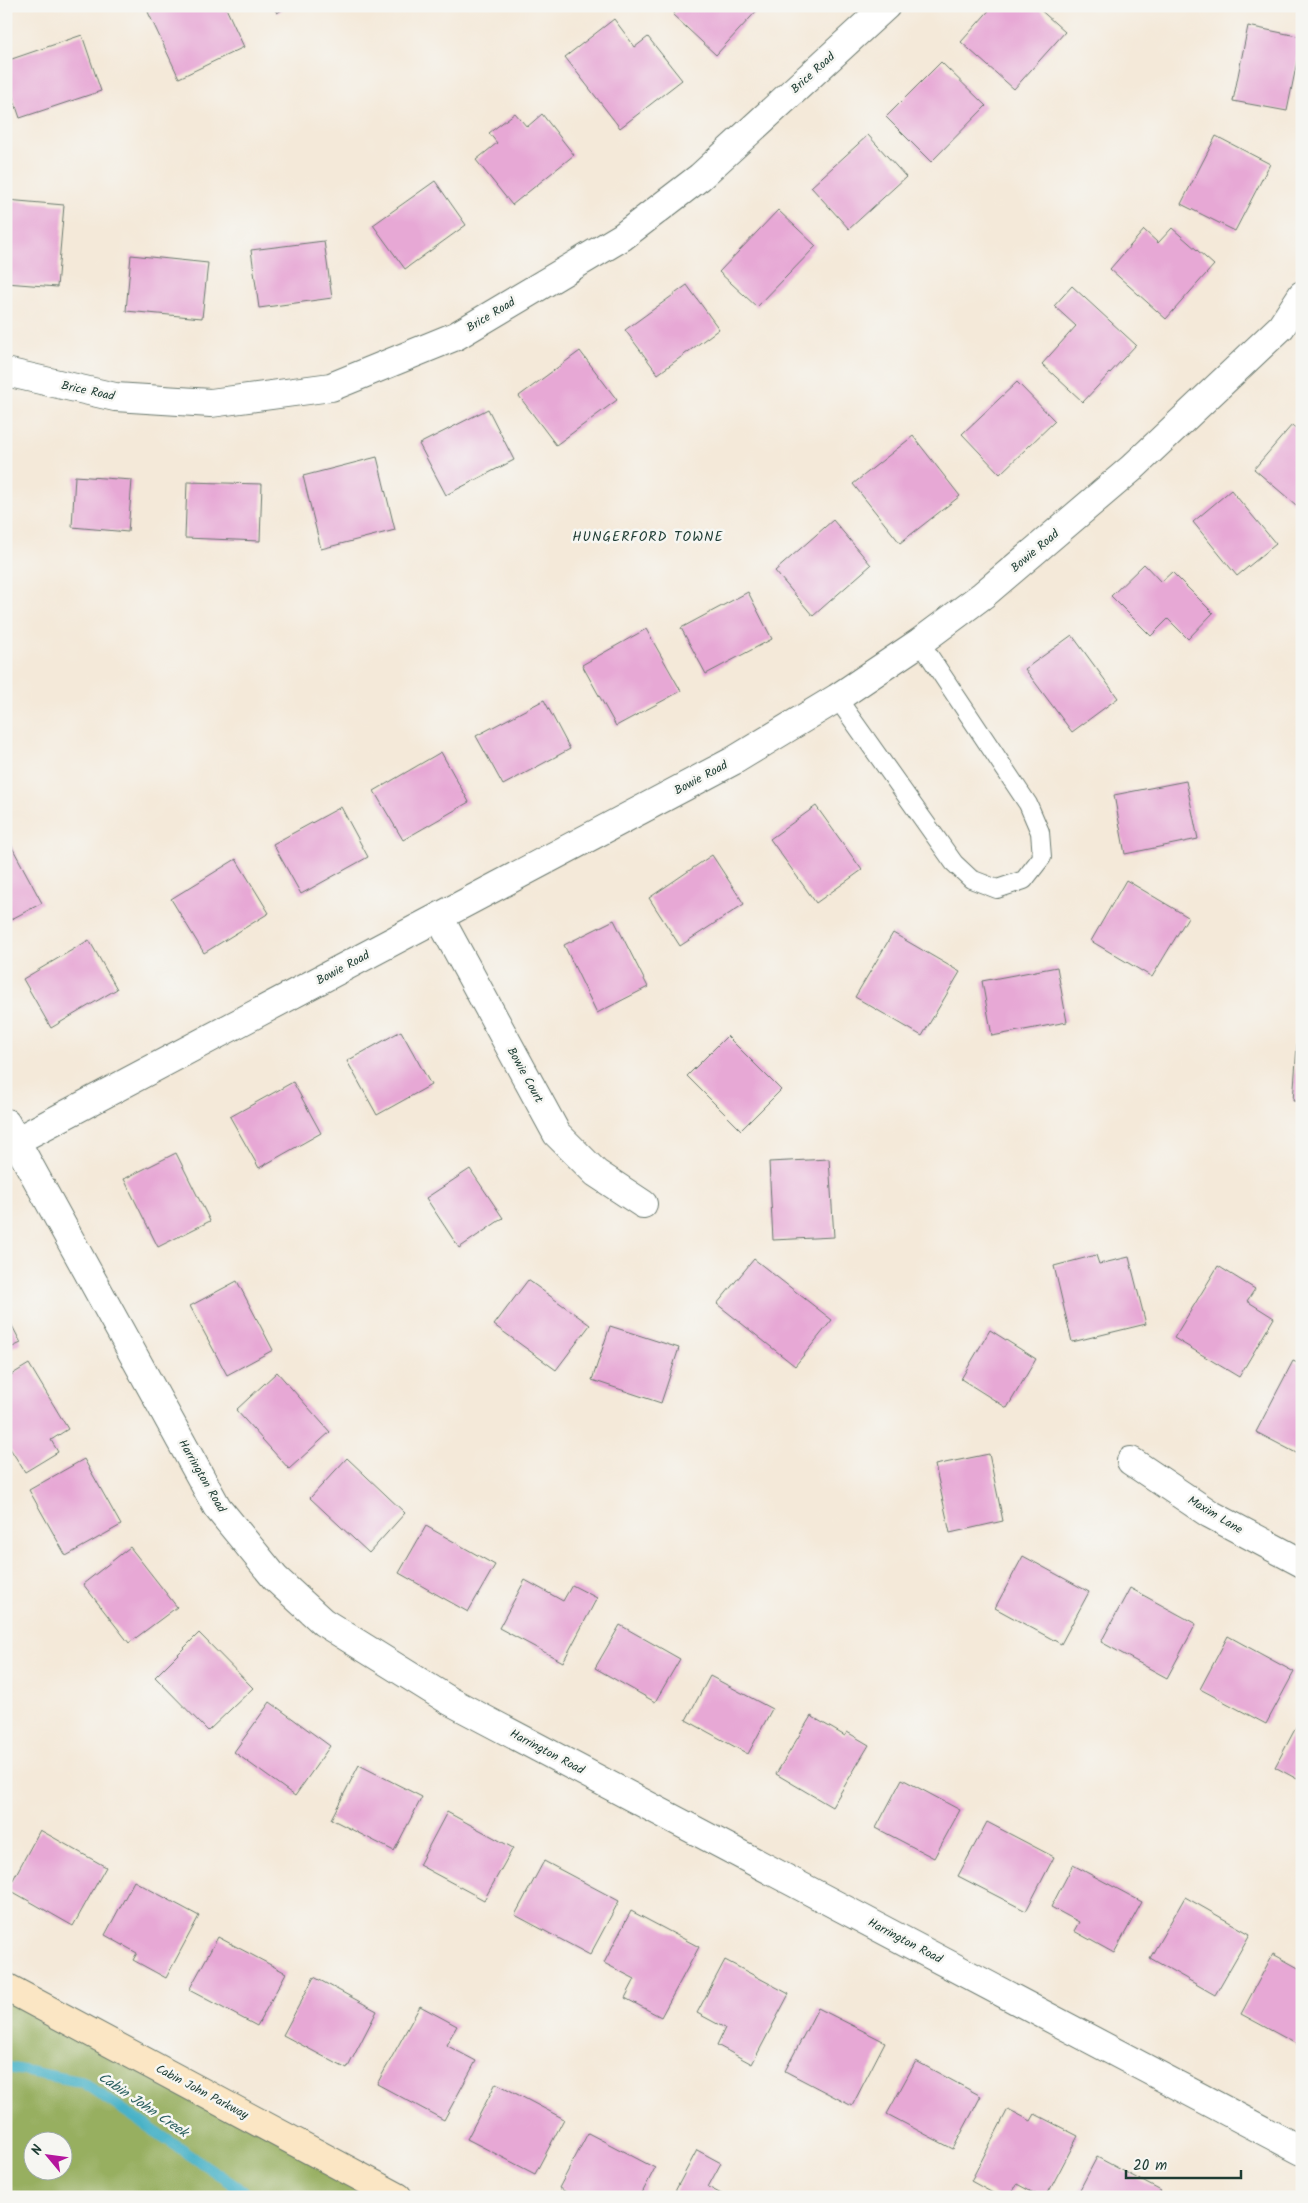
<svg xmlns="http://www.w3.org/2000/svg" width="1308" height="2203" viewBox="0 0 1308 2203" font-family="Kalam,sans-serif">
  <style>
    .forest { fill: #97af60; stroke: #5b764a; fill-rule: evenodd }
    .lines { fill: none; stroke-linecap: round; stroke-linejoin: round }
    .stream { stroke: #48b2c7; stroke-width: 11 }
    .building { fill: #e7a8d5 }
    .lane-casing { stroke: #6a796e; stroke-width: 20 }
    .street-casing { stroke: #6a796e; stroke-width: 30 }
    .secondary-casing { stroke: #6a796e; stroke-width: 30 }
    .lane { stroke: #fff; stroke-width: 18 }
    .street { stroke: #fff; stroke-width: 28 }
    .secondary { stroke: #fbe6c4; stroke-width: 28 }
    .labels { text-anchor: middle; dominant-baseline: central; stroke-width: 5; stroke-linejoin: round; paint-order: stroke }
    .street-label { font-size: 12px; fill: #1f3d34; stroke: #f6f6f2 }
    .neighbourhood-label { font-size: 14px; letter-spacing: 1px; fill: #1f3d34; stroke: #f6f6f2 }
    .water-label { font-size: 14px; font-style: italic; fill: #2b6060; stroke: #f6f6f2 }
  </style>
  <rect width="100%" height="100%" fill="#f6f6f2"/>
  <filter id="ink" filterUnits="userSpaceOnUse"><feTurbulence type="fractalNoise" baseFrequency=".02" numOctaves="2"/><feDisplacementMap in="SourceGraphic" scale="10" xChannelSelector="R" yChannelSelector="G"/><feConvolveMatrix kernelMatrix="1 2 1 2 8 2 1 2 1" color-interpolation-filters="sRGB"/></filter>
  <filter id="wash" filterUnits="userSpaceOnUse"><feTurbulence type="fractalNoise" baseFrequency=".0096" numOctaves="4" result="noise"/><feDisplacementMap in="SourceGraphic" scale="20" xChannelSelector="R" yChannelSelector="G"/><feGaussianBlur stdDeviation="1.12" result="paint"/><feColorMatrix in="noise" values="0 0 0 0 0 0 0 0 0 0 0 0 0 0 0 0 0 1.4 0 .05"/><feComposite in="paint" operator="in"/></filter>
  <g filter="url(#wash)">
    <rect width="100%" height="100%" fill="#f4e9d9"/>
    <!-- forest -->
    <path class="forest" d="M6,1987L398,2197H6ZM32,2140H62V2170H32Z"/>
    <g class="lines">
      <!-- stream -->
      <path class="stream" d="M6,2067L82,2082L252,2197"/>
    </g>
    <g id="blocks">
      <!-- building -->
      <g class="building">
        <path d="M160,6H225L244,47L179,78L148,12Z"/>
        <path d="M273,6H288L277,13Z"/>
        <path d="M681,6H761L716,55L673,15Z"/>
        <path d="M993,6H1036L1065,32L1014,89L961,42Z"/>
        <path d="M614,19L635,47L648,37L682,80L620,128L565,57Z"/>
        <path d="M1248,26L1302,37L1287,111L1233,101Z"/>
        <path d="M82,35L101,91L20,118L6,77V61Z"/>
        <path d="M941,62L986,106L931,162L886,117Z"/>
        <path d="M515,113L527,127L542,114L574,155L512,205L476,160L497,143L489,133Z"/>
        <path d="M868,135L906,177L849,229L811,187Z"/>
        <path d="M1216,136L1270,164L1235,231L1181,204Z"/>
        <path d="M435,181L466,225L405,269L373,225Z"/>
        <path d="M7,200L64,205L57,287L6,283Z"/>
        <path d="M778,210L816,246L757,307L719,272Z"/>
        <path d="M1172,228L1214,265L1166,319L1110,269L1144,230L1158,243Z"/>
        <path d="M324,241L332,298L259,308L251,250Z"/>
        <path d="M131,255L208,263L202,318L126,311Z"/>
        <path d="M687,285L719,329L658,374L625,330Z"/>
        <path d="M1072,286L1136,345L1083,402L1042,364L1076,326L1054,306Z"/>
        <path d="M580,351L617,400L556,445L519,396Z"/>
        <path d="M1017,382L1055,421L1000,474L962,434Z"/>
        <path d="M488,409L514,460L446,495L419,444Z"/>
        <path d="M1292,425L1302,433V499L1296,505L1254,469Z"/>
        <path d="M913,436L960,496L900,543L853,484Z"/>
        <path d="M377,457L395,530L321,549L303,476Z"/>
        <path d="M75,476L132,480L128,532L72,527Z"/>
        <path d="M187,482L262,484L260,541L185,538Z"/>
        <path d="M1231,490L1276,544L1237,576L1193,522Z"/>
        <path d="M833,520L871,565L813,616L775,571Z"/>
        <path d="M1144,564L1161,582L1172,572L1213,613L1188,639L1168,619L1151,636L1111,596Z"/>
        <path d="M748,592L772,639L706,674L681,628Z"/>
        <path d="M646,629L681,691L616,726L582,665Z"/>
        <path d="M1072,635L1118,698L1072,732L1025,669Z"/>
        <path d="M544,700L570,749L503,785L476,736Z"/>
        <path d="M441,752L469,802L403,840L374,791Z"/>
        <path d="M1186,781L1198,839L1125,854L1114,795Z"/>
        <path d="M816,806L862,870L816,903L770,839Z"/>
        <path d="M341,807L368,857L301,894L273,844Z"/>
        <path d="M6,836L42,903L6,922Z"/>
        <path d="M712,855L744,904L680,946L649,898Z"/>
        <path d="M236,859L269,913L204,953L171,899Z"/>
        <path d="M1126,880L1188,917L1152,977L1091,941Z"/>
        <path d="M614,920L648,987L597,1013L564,945Z"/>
        <path d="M893,933L960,972L922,1036L855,997Z"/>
        <path d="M89,940L117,989L51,1028L23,979Z"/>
        <path d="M1057,967L1067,1022L992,1036L982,981Z"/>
        <path d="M1299,1019L1302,1020V1101H1293Z"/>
        <path d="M401,1031L431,1085L377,1115L347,1061Z"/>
        <path d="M727,1036L781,1090L741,1130L687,1076Z"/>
        <path d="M293,1082L321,1133L259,1168L230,1117Z"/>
        <path d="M176,1153L210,1221L158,1247L124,1179Z"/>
        <path d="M829,1159L834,1237L773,1240L769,1162Z"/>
        <path d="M470,1169L503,1218L459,1248L426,1198Z"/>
        <path d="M1096,1255L1099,1264L1129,1257L1146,1324L1072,1342L1054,1266Z"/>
        <path d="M754,1259L832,1320L795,1366L717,1304Z"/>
        <path d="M1218,1266L1255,1289L1247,1301L1274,1318L1239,1377L1174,1338Z"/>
        <path d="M528,1280L590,1325L556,1370L494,1325Z"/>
        <path d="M237,1281L273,1350L227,1375L190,1306Z"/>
        <path d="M6,1314L21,1343L6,1350Z"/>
        <path d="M610,1326L679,1348L661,1403L592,1380Z"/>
        <path d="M990,1330L1036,1359L1007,1408L961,1379Z"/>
        <path d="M1293,1361L1302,1365V1456L1256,1432Z"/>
        <path d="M29,1364L68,1429L51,1440L58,1452L25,1472L6,1442V1378Z"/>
        <path d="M277,1372L330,1432L289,1469L236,1410Z"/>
        <path d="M989,1454L1003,1521L950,1533L935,1465Z"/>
        <path d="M347,1458L405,1513L369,1553L310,1498Z"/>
        <path d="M84,1459L121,1525L66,1556L29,1490Z"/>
        <path d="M426,1526L495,1565L468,1612L399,1573Z"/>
        <path d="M130,1547L177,1607L129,1643L83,1584Z"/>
        <path d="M1023,1556L1089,1592L1061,1644L995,1608Z"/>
        <path d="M525,1580L563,1601L572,1585L597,1598L563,1662L499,1628Z"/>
        <path d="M1130,1588L1196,1624L1167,1678L1101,1642Z"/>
        <path d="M620,1625L680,1659L655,1702L595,1668Z"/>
        <path d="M199,1633L253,1688L208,1731L155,1677Z"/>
        <path d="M1228,1636L1294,1672L1266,1724L1200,1689Z"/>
        <path d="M710,1676L772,1709L748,1754L686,1720Z"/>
        <path d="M270,1702L330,1746L295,1796L234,1752Z"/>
        <path d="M811,1716L845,1736L847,1732L869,1745L832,1807L776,1774Z"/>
        <path d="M1302,1716V1770L1297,1779L1275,1767Z"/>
        <path d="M359,1765L422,1797L394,1851L331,1819Z"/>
        <path d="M902,1779L960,1810L934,1858L876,1828Z"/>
        <path d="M447,1812L513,1848L484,1900L419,1865Z"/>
        <path d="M987,1822L1054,1857L1026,1911L958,1876Z"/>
        <path d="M40,1830L106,1867L73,1926L8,1889Z"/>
        <path d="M544,1861L619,1901L590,1955L515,1915Z"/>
        <path d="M1073,1865L1142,1902L1114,1953L1074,1931L1079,1922L1051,1907Z"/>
        <path d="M134,1881L199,1916L166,1978L133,1960L137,1953L105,1935Z"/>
        <path d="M1185,1897L1250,1934L1215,1995L1150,1958Z"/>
        <path d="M631,1911L699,1947L661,2017L625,1998L635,1979L604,1963Z"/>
        <path d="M218,1937L286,1973L257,2026L189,1990Z"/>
        <path d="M1273,1954L1302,1970V2047L1241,2014Z"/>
        <path d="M725,1960L789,1994L752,2064L717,2045L725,2028L697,2013Z"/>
        <path d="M314,1977L377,2011L347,2069L283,2035Z"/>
        <path d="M420,2006L457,2026L446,2045L476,2061L444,2120L377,2084Z"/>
        <path d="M818,2008L885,2042L852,2106L785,2071Z"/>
        <path d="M916,2061L981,2096L953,2149L887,2114Z"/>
        <path d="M496,2083L564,2119L535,2174L467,2139Z"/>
        <path d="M1008,2109L1031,2121L1035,2114L1078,2136L1046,2197H1041L1017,2184L1010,2197H1000L971,2181Z"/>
        <path d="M588,2133L655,2168L640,2197H575L559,2188Z"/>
        <path d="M697,2150L721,2163L708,2187L727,2197H672Z"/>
        <path d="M1097,2157L1161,2191L1157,2197H1076Z"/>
      </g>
    </g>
  </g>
  <g filter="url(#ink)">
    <use href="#blocks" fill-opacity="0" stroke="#6a796e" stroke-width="1"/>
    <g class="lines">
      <defs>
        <path id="lane" d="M837,698L954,863L971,879L997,889L1024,880L1042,857L1040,832L1028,804L920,642"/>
        <g id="street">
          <path d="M6,372L115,397L211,403L331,387L456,336L622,237L700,177L886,6"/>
          <path d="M439,917L557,1134L596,1173L643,1204"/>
          <path d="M6,1123L217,1507L275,1578L323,1622L450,1701L1302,2151"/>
          <path d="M16,1141L733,761L837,698L920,642L983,595L1132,468L1281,327L1302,295"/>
          <path d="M1131,1461L1210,1514L1302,1563"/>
        </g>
        <path id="secondary" d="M6,1987L398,2197"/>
      </defs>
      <!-- lane casing -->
      <use href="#lane" class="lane-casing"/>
      <!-- street casing -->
      <use href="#street" class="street-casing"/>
      <!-- secondary casing -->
      <use href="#secondary" class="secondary-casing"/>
      <!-- lane -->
      <use href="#lane" class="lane"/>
      <!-- street -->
      <use href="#street" class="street"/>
      <!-- secondary -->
      <use href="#secondary" class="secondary"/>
    </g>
  </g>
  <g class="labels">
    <!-- street labels -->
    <g class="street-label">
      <text transform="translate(813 73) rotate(-42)">Brice Road</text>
      <text transform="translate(491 315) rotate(-31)">Brice Road</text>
      <text transform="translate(88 391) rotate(12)">Brice Road</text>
      <text transform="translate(1035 551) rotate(-40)">Bowie Road</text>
      <text transform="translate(701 778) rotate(-28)">Bowie Road</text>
      <text transform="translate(343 968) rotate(-28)">Bowie Road</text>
      <text transform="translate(525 1075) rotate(61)">Bowie Court</text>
      <text transform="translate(202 1476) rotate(60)">Harrington Road</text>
      <text transform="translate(1215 1515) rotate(31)">Maxim Lane</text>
      <text transform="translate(547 1752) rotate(28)">Harrington Road</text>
      <text transform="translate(905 1941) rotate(28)">Harrington Road</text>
      <text transform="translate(202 2092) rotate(28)">Cabin John Parkway</text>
    </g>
    <!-- neighbourhood labels -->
    <g class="neighbourhood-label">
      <text x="648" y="537">HUNGERFORD TOWNE</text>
    </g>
    <!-- water labels -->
    <g class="water-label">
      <text transform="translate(143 2105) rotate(34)">Cabin John Creek</text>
    </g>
  </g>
  <!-- margin -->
  <rect width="1308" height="2203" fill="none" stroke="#f6f6f2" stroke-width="25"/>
  <!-- north arrow -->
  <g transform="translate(48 2156) rotate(299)"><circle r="24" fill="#f6f6f2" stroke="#a0aca6"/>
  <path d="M0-4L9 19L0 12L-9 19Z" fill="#b5179e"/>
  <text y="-8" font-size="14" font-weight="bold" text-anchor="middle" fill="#1f3d34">N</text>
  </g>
  <!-- scale -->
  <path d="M1126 2170v8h115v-8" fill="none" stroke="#1f3d34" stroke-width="2.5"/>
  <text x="1133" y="2170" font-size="15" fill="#1f3d34" stroke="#f6f6f2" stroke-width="4" paint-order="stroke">20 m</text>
</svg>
